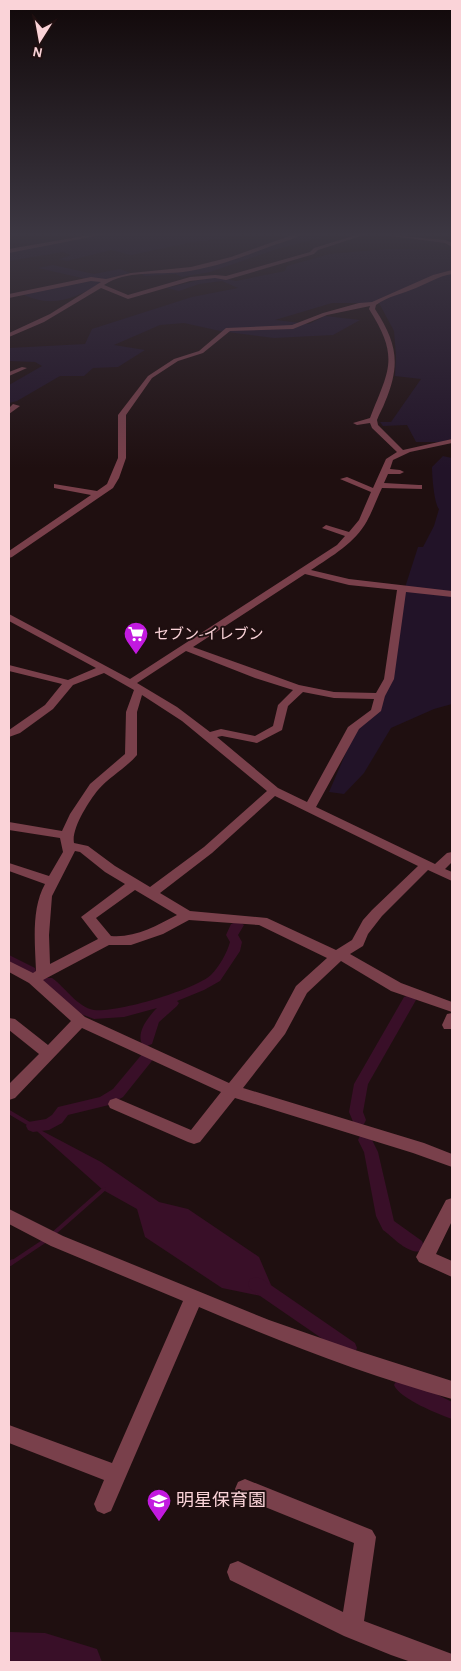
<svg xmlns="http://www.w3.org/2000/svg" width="461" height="1671" viewBox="0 0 461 1671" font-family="'Alegreya Sans','Noto Sans JP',sans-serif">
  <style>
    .green { fill: #221328 }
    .water { fill: #390f28 }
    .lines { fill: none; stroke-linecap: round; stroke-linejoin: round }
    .stream-far1 { stroke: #390f28; stroke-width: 4 }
    .stream { stroke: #390f28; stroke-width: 5 }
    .canal { fill: #390f28; fill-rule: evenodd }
    .river { fill: #390f28; fill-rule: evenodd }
    .minor { fill: #79404b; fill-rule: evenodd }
    .labels { text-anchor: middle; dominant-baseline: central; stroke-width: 4; stroke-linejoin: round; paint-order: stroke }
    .poi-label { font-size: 15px; fill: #fad3d8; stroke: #1f0f10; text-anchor: start }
    .near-poi-label { font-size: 18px; fill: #fad3d8; stroke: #1f0f10; text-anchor: start }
  </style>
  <rect width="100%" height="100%" fill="#1f0f10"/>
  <!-- green -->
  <g class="green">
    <path d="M107,234H247L206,241H198L131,255L111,250L67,261L59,259L71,255L63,252L9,261V251Z"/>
    <path d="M305,234H328L320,238L277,249L210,272L182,277L175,274L145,276L141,274L190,270Z"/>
    <path d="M387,249L452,250V439L440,442H416L407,425L383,426L380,422H391L421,379L395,376L396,356L394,331L379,303H332L275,320L309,324L325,316L360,320L333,335L274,338L220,331L184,323L160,325L114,345L145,350L118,367L93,368L84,376H60L17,401L9,403V385L42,366L35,362L9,361V348L85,344L92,329L192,297L238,288L222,281L199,284L179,291L167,288L215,276L236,281L285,271L287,266L330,254Z"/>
    <path d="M53,265L94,274L120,269L130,273L103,280L82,278L38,268Z"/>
    <path d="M96,280L102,283C75,298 53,309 22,294Z"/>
    <path d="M443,456L452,458V704L434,709L391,728L364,773L344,794L329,792L354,734L383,703L389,679L401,600L418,547H423L434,526L439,509C434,503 432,475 432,467Z"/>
  </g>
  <!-- water -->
  <path class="water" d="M29,1124L101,1162L159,1202L188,1209L259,1257L271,1285L266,1297L222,1288L145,1237L137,1209L103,1190Z"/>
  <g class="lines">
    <!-- stream-far1 -->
    <g class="stream-far1">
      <path d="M9,1112L31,1125"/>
      <path d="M53,1234L104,1189"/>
      <path d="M10,1264L46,1240"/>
    </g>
    <!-- stream -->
    <path class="stream" d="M9,1264L12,1262"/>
    <!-- canal -->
    <g class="canal">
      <path d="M238,921L244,925L238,935L242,942L240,951L220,981L204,990L177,1001L179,1003L177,1006L159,1022L152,1044L147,1046L142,1044C136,1032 149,1016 157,1008L124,1017L94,1019L73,1011L41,981L42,978H52C65,987 77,1007 94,1010C117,1013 194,990 211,975C219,967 227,953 230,942L226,935L231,924Z"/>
      <path d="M9,955L35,968L36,971L35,974H25L9,964Z"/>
      <path d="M409,995L414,997L416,1000L368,1084L363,1112L366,1120L364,1124L359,1126L354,1124L349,1112L354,1084L404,997Z"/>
      <path d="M148,1052L153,1053L155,1057L123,1097L109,1105L68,1115L62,1123L49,1130L33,1132L28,1130L26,1126L28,1122L46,1119L52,1115L58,1107L100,1097L113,1089L143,1053Z"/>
      <path d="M365,1134L370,1136L378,1152L394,1221L422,1241L424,1246L422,1251C408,1255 393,1237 383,1230L376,1216L364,1152L358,1140L360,1136Z"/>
      <path d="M256,1277L262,1279L355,1343L357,1348L355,1353L349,1356L343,1353L250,1289L248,1284L250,1279Z"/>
      <path d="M403,1377L452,1402V1419C438,1414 400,1399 394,1385L397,1379Z"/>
    </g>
    <!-- river -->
    <path class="river" d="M9,1632L45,1633L97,1649L102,1662H9Z"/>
    <!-- minor -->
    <g class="minor">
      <path d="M95,234H106L9,253V249Z"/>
      <path d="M295,234H303C294,239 283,242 274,245C245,256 214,268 183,272C157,275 126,270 104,285L128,295L190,277L215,275L226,276L310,252L314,248L359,234H367L318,250L314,254L226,280L215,278L190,281L128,299L101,288L44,322L9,337V333L50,314L101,282L91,281L9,298V294L91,277L106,279L131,273L191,267L231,257Z"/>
      <path d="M376,234L446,240L452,243V247L445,243Z"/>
      <path d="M452,270V274C439,276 428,283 416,288C402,294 388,296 376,305L375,309C397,343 401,364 385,402C383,408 379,414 377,420L378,425L403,450L452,439V443L410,452L393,460L390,469L400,470L404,472L400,474H388L384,483L419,485H422V489L382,488C377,498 373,510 367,521C355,543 332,556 311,570L349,579L452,591V597L406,592L394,679L385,696L381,711L359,729L316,807L435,864L447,853L452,852V862L445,869L452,872V881L428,870L382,916L368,934L363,946L350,954L401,983L452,1002V1012L391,991L341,961L307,993L285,1034L243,1088L424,1143L452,1154V1167L413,1153L235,1098L200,1142L194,1144L188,1142L110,1108L108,1104L110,1100L116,1098L191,1130L221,1092L82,1028L15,1098L9,1100V1084L39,1054L9,1030V1018L15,1019L48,1045L71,1021L29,983L9,972V961L33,973L36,971C35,943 31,909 45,884L9,871V863L49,876L63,852L60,838L9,830V822L62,831L70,814L90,784L125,754L126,712L134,690L104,673L73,685L53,709L20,733L9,737V730L45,705L62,684L9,671V665L68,680L96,668L9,621V614L130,679L337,545L345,536L322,528L326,525L349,532L359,520L371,492L340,479L347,477L373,488L386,459L397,452L372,428L370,423L357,425L353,423L370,418C389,369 400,358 369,309L370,306L327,315L293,329L230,331L203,353L178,361L152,378L126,415V458L119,478L113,488L12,557L9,558V551L91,495L54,488V484L97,491L107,484L118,458V415L148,376L174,359L199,351L226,328L292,325L323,313L359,303L372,302L433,275ZM305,574L349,585L397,590L384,679L376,693L334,692L299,685L193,647ZM186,651L255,678L293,690L278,705L273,726L255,736L221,729L210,732L177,707L137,683ZM303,692L334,698L374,699L371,710L348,727L307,802L278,788L217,737L222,736L257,743L282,730L288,706ZM142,695L182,721L267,791L204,847L150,887L115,866L88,846L74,843C71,829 89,801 98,790C109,777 126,768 137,755V712ZM275,796L418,866L372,910L363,920L352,940L336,950L267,918L190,911L160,893L212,853ZM75,851L80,852L105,872L125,884L81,917L98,939L50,964L49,935L52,896ZM135,890L177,915C156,926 135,938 111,936L96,918ZM189,920L259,925L327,958L296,986L274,1027L229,1083L85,1017L43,980L109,945H131L163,934Z"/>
      <path d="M22,367L27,368L9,376V372Z"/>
      <path d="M13,404L20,406L9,414V408Z"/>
      <path d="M452,1013V1029H444L442,1025L447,1014Z"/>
      <path d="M452,1198V1221L436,1254L452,1261V1277L419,1262L416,1257L446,1200Z"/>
      <path d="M9,1209L63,1236L269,1320L355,1350L452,1381V1399C366,1375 281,1342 199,1307L111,1511L104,1514L97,1511L94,1504L104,1480L9,1443V1425L112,1463L183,1301L51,1246L9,1224Z"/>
      <path d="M245,1479L372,1530L376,1537L364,1621L452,1654V1662H411L391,1655L344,1636L230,1580L227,1572L230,1564L238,1561L343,1612L354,1543L238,1496L235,1489L238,1482Z"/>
    </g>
  </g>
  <!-- sky -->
  <linearGradient id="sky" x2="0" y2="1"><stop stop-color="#110809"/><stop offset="0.5" stop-color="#3c3742"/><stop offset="1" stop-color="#3c3742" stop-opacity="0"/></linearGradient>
  <rect width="461" height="468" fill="url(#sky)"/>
  <!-- icons -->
  <defs>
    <symbol id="supermarket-pin" viewBox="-11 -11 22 30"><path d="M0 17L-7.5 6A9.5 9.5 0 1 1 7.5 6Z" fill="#c21adf" stroke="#1f0f10"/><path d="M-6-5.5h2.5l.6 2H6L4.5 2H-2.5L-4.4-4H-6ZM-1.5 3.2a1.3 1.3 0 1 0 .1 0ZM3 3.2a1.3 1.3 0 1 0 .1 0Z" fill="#fff"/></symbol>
    <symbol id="school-pin" viewBox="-11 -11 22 30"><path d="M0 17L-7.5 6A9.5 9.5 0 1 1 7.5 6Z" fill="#c21adf" stroke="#1f0f10"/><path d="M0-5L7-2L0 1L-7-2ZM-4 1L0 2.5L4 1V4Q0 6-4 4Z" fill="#fff"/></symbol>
  </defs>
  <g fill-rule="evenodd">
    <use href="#supermarket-pin" x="122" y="620" width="28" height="38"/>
    <use href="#school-pin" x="145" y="1487" width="28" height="38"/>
  </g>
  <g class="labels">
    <!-- poi labels -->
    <g class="poi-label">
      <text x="154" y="634">セブン-イレブン</text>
    </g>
    <!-- near-poi labels -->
    <g class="near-poi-label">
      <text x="176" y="1501">明星保育園</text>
    </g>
  </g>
  <!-- border -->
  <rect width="461" height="1671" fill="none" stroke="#fad3d8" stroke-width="20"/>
  <!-- north arrow -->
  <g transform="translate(40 40) rotate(191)" stroke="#1f0f10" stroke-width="4" paint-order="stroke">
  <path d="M0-4L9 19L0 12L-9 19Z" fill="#fad3d8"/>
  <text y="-8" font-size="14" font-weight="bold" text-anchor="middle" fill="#fad3d8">N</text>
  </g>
</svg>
